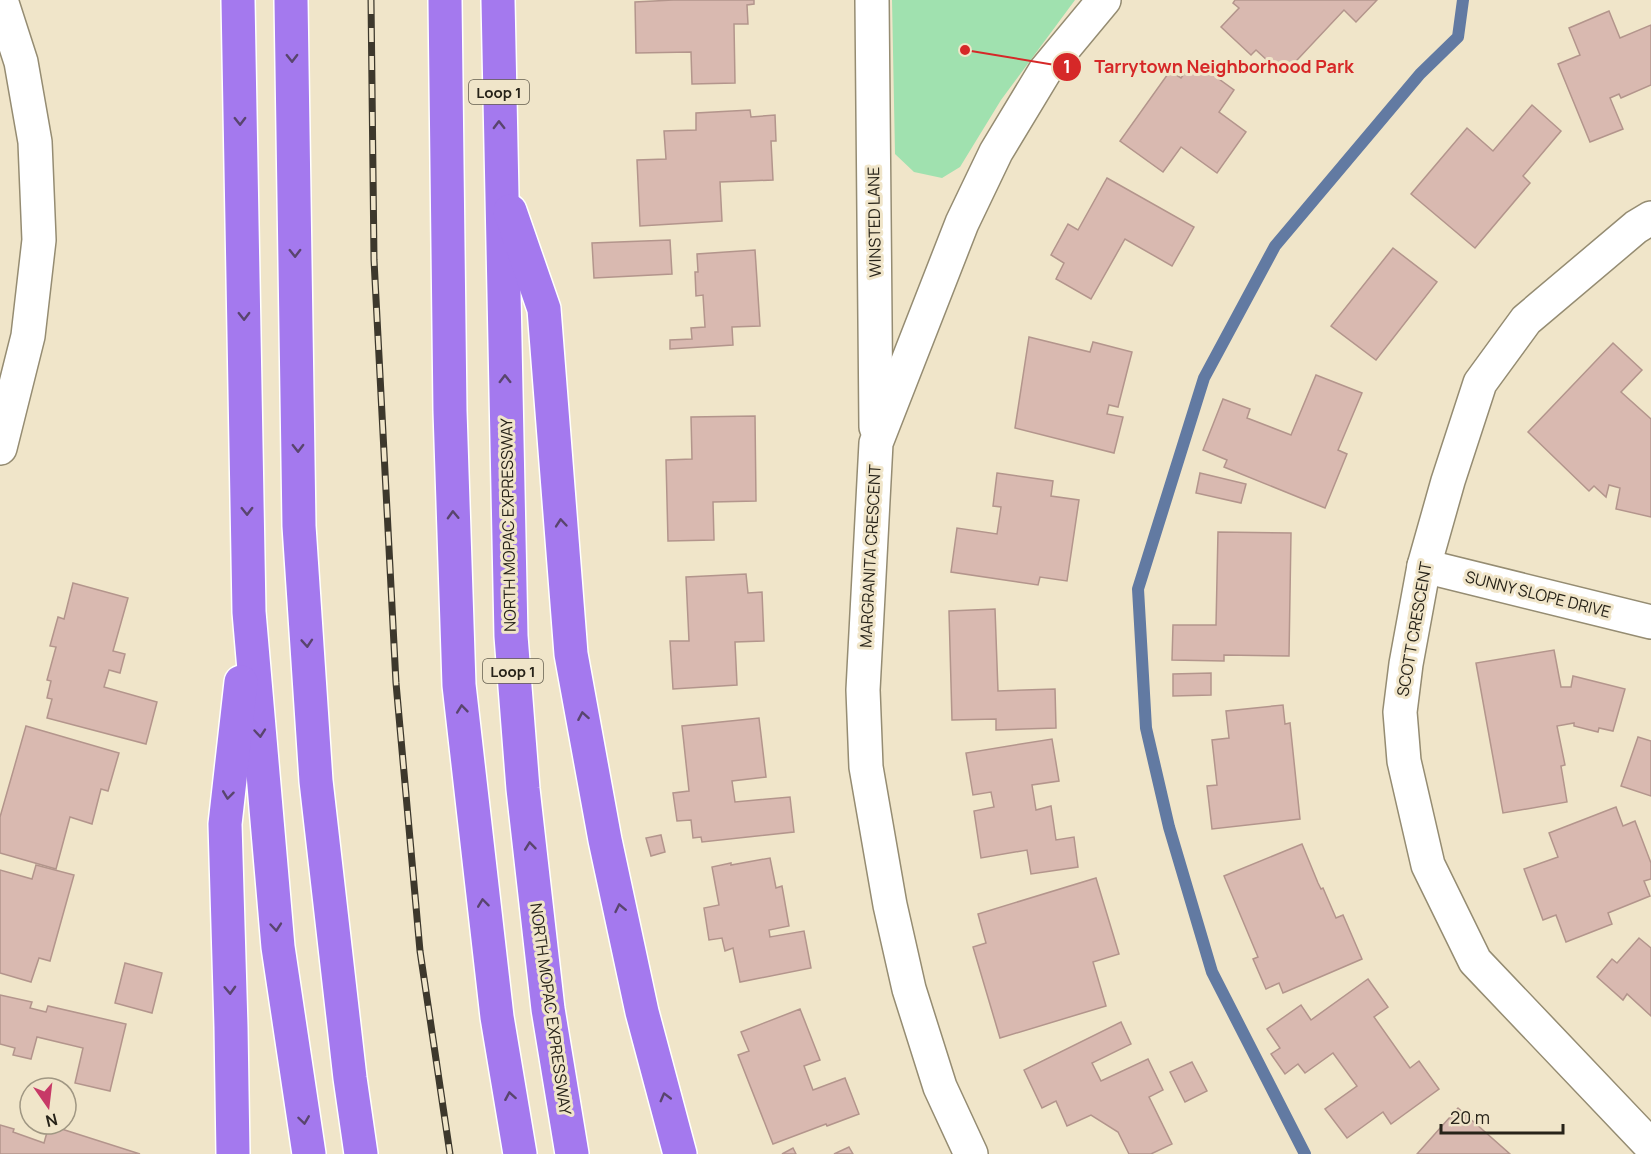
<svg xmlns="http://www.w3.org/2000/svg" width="1651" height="1154" viewBox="0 0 1651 1154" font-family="Manrope,sans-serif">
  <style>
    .green { fill: #a0e1af }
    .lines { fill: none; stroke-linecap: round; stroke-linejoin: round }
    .stream { stroke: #627aa2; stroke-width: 12 }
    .building { fill: #d9b9b0; stroke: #b3958c; stroke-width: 1.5 }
    .minor-casing { stroke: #958c72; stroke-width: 36 }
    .motorway-casing { stroke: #fff; stroke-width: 36 }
    .minor { stroke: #fff; stroke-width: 33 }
    .motorway { stroke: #a479ee; stroke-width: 33 }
    .rail-casing { stroke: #3d382c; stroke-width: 7 }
    .rail { stroke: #f0e5c9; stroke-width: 4.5; stroke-dasharray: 14; stroke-linecap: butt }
    .oneway { stroke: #59456e }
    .labels { text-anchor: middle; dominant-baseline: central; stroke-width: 6; stroke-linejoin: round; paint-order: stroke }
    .shield { fill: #f0e5c9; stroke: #635d4e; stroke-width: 1.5 }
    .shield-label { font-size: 15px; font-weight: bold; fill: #272319 }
    .street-label { font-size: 16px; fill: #272319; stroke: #f0e5c9 }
    .leader { fill: none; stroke: #d62828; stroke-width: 2 }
    .callout-dot { fill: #d62828; stroke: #f0e5c9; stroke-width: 2 }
    .mark-label { font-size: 18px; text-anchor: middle; font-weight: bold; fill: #fff }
    .callout-label { font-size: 18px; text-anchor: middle; font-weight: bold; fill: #d62828; stroke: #f0e5c9; stroke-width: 6; stroke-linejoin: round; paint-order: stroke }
  </style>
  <rect width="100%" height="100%" fill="#f0e5c9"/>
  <!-- green -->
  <path class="green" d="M892,0H1075L1001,100L960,167L942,178L914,172L895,154Z"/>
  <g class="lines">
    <!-- stream -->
    <path class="stream" d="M1305,1154L1212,972L1169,827L1146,728L1138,589L1204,378L1275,246L1420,74L1458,37L1463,0"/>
  </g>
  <!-- building -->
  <g class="building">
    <path d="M673,0H754V4L747,5L748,24H734L735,83L692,84L691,52L636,53L635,2Z"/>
    <path d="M1235,0H1377L1356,22L1344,10L1283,75L1256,50L1251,55L1221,27L1239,8L1233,3Z"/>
    <path d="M1609,11L1620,38L1651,25V85L1621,98L1619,94L1610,98L1623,129L1590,142L1558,64L1580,55L1569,28Z"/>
    <path d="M1194,61L1234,90L1219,112L1246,132L1217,173L1181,147L1163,172L1120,141L1170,71L1181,78Z"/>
    <path d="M1532,105L1561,131L1523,176L1530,183L1475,248L1411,194L1467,128L1493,151Z"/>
    <path d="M750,110L751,117L775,115L776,141H771L773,180L720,182L722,221L640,226L637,160L666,159L664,131L696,130V113Z"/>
    <path d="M1107,178L1194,227L1172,266L1125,239L1091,299L1056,279L1064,263L1051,255L1068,224L1078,230Z"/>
    <path d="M670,240L672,274L594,278L592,243Z"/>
    <path d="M1393,248L1437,282L1376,360L1331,326Z"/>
    <path d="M755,250L760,326L732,327L733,345L670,349V340L692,339L691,328L705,327L703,295L696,296L695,272H698L697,254Z"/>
    <path d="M1029,337L1090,352L1093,342L1132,352L1118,407L1109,405L1107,414L1123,417L1114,453L1015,428Z"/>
    <path d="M1613,343L1642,370L1621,392L1651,419V517L1616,509L1620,488L1609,485L1606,497L1594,486L1589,491L1528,432Z"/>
    <path d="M1316,375L1362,393L1338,450L1347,454L1325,508L1224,467L1227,460L1203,450L1223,399L1250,409L1247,418L1291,435Z"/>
    <path d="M755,416L756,501L713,502L714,540L668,541L666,460L692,459L691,417Z"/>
    <path d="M997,473L1053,481L1051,496L1079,500L1067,581L1040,577L1038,585L951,572L957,528L997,534L1001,507L993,506Z"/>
    <path d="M1200,473L1246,484L1241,503L1196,493Z"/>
    <path d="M1218,532L1291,533L1289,656L1224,655V661L1172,660L1173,625H1216Z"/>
    <path d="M746,574L748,593L762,592L764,641L735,642L737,685L673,689L670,641H689L686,577Z"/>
    <path d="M73,583L128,598L113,651L125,654L120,673L109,670L104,687L157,702L146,744L47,718L52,699L47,698L51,681L47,680L56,647L50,646L58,617L64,619Z"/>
    <path d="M995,609L998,691L1055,689L1056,728L996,730V719L952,720L949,611Z"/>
    <path d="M1554,650L1561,687H1571L1573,676L1625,689L1613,731L1599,728L1598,732L1574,726V723L1557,726L1565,765L1561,766L1567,802L1503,813L1476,663Z"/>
    <path d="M1211,673V695L1173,696V674Z"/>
    <path d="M1283,705L1285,724L1290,723L1300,819L1212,829L1207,786L1217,785L1212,740L1229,738L1226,711Z"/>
    <path d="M759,718L766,777L732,781L735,802L790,797L794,832L702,842L701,837L693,838L691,820L677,821L673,793L689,791L682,726Z"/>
    <path d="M26,726L119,753L108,791L101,789L92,824L70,817L56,869L0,853V817Z"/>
    <path d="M1638,737L1651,741V796L1621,786Z"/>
    <path d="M1052,739L1059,781L1032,785L1036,810L1051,806L1056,840L1074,837L1078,867L1031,874L1027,850L981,858L974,811L994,807L991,792L973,795L966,753Z"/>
    <path d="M1616,807L1623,826L1635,821L1651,863V879L1644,881L1650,896L1608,913L1612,924L1566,942L1556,915L1543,920L1524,869L1558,857L1549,833Z"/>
    <path d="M661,835L665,852L651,856L646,838Z"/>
    <path d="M1302,844L1318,883L1321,889L1323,888L1336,918L1343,915L1362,959L1283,993L1279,983L1266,989L1253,959L1258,957L1224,876Z"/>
    <path d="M770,858L776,888L782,886L789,926L769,930L770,937L804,931L811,968L740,982L733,948L725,951L722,938L709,940L704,908L719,905L712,867L731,863V865Z"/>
    <path d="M36,865L74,875L50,961L39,958L31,982L0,973V870L32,879Z"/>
    <path d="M1096,878L1119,954L1093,962L1106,1006L1000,1038L973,947L986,943L978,914Z"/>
    <path d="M1639,938L1651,948V1016L1627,994L1623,1000L1597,977L1612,959L1617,963Z"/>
    <path d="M125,963L162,973L152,1013L115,1003Z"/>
    <path d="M1368,979L1388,1007L1374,1017L1410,1068L1419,1061L1439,1089L1391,1124L1383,1112L1347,1138L1325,1109L1357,1086L1333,1053L1305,1073L1298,1064L1285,1074L1271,1054L1280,1048L1267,1029L1301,1005L1311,1020Z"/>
    <path d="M0,995L32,1002L30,1008L46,1012L48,1006L126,1024L110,1091L75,1083L83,1048L37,1037L31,1059L13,1055L15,1048L0,1044Z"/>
    <path d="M800,1009L820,1060L804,1066L813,1090L845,1078L859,1114L827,1126L826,1124L773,1144L738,1055L749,1051L741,1032Z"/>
    <path d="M1121,1022L1131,1044L1092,1063L1101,1081L1148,1059L1163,1090L1149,1097L1172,1144L1151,1154H1129L1118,1132L1091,1115L1067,1126L1056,1101L1042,1108L1024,1070Z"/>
    <path d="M1192,1062L1207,1091L1185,1102L1170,1072Z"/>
    <path d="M1458,1108L1510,1154H1417Z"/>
    <path d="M0,1125L14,1129L13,1132L44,1143L49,1125L140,1154H0Z"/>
    <path d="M849,1147L853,1154H834Z"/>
    <path d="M793,1148L796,1154H782Z"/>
  </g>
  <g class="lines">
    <defs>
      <g id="minor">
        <path d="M872,0L876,427"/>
        <path d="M1651,218L1636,227L1526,320L1480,383L1448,481L1424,566L1406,664L1400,712L1404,761L1428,865L1475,961L1651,1146"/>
        <path d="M0,448L28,336L39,240L35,142L21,62L1,0"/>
        <path d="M1424,566L1651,622"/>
        <path d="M971,1154L940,1087L909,989L890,905L866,767L863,690L876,443L962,223L996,152L1045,71L1104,0"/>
      </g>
      <g id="motorway">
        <path d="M238,0L249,612L278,947L309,1154"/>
        <path d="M291,0L299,526L316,781L350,1078L361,1154"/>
        <path d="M445,0L450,411L459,685L497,1017L520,1154"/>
        <path d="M498,0L511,636L523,789L548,1009L572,1154"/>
        <path d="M510,211L544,309L571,654L605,840L642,1012L680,1154"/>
        <path d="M233,1154L231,1027L225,824L241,682"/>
      </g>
    </defs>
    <!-- minor casing -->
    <use href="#minor" class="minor-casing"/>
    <!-- motorway casing -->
    <use href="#motorway" class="motorway-casing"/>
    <!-- minor -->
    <use href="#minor" class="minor"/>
    <!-- motorway -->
    <use href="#motorway" class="motorway"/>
    <defs>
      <path id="rail" d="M371,0L374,260L396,683L420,951L450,1154"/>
    </defs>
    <!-- rail casing -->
    <use href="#rail" class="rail-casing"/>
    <!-- rail -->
    <use href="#rail" class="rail"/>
  </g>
  <!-- one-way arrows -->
  <defs><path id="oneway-chevron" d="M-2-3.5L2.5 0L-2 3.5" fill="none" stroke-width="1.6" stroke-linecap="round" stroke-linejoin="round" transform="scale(1.5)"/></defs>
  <g class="oneway">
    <use href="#oneway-chevron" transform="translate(292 58) rotate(89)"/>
    <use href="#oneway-chevron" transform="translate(240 121) rotate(89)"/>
    <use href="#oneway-chevron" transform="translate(499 125) rotate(-91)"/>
    <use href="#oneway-chevron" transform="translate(295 253) rotate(89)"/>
    <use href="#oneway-chevron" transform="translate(244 316) rotate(89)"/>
    <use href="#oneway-chevron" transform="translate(505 379) rotate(-91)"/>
    <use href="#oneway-chevron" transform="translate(298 448) rotate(89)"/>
    <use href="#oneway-chevron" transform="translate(247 511) rotate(89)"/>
    <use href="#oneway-chevron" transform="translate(453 515) rotate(-92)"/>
    <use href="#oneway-chevron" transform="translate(561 523) rotate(-95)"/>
    <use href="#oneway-chevron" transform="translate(307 643) rotate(86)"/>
    <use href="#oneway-chevron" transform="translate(462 709) rotate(-96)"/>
    <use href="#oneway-chevron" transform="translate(583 716) rotate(-100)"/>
    <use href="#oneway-chevron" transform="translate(260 733) rotate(85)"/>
    <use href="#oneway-chevron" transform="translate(228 795) rotate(97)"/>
    <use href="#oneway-chevron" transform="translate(530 846) rotate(-96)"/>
    <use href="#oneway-chevron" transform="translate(483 903) rotate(-97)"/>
    <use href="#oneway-chevron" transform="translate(620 908) rotate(-102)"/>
    <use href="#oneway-chevron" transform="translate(276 927) rotate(85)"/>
    <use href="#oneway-chevron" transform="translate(230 990) rotate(88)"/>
    <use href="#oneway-chevron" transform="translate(510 1096) rotate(-100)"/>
    <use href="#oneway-chevron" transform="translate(665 1097) rotate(-105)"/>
    <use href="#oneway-chevron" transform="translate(304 1120) rotate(82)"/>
  </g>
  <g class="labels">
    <!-- shield labels -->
    <g class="shield">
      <rect x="469" y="80" width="60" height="24" rx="4.5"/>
      <rect x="483" y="659" width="60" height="24" rx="4.5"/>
    </g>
    <g class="shield-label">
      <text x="499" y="92">Loop 1</text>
      <text x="513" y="671">Loop 1</text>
    </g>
    <!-- street labels -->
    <g class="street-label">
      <text transform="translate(874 222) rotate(-91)">WINSTED LANE</text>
      <text transform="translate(508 525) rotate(-91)">NORTH MOPAC EXPRESSWAY</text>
      <text transform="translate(870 556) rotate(-87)">MARGRANITA CRESCENT</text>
      <text transform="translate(1538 594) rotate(14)">SUNNY SLOPE DRIVE</text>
      <text transform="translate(1414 629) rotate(-80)">SCOTT CRESCENT</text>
      <text transform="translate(551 1009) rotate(82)">NORTH MOPAC EXPRESSWAY</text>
    </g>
  </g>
  <!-- callouts -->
  <path class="leader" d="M965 50L1067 67"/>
  <g class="callout-dot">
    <circle cx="965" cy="50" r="6"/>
    <circle cx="1067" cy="67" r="15"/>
  </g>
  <g class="mark-label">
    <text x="1067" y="73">1</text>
  </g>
  <g class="callout-label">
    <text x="1224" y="73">Tarrytown Neighborhood Park</text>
  </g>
  <!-- north arrow -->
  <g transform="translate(48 1106) rotate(166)"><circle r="28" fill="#f0e5c9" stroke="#a09783" stroke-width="1.5"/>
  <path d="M0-4.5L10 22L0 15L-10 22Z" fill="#c73967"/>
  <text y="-9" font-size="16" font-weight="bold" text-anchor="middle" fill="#272319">N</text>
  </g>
  <!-- scale -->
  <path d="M1441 1124v9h122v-9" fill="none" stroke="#272319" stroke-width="3"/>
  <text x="1450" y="1124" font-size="18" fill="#272319" stroke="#f0e5c9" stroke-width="4.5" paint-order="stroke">20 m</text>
</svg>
